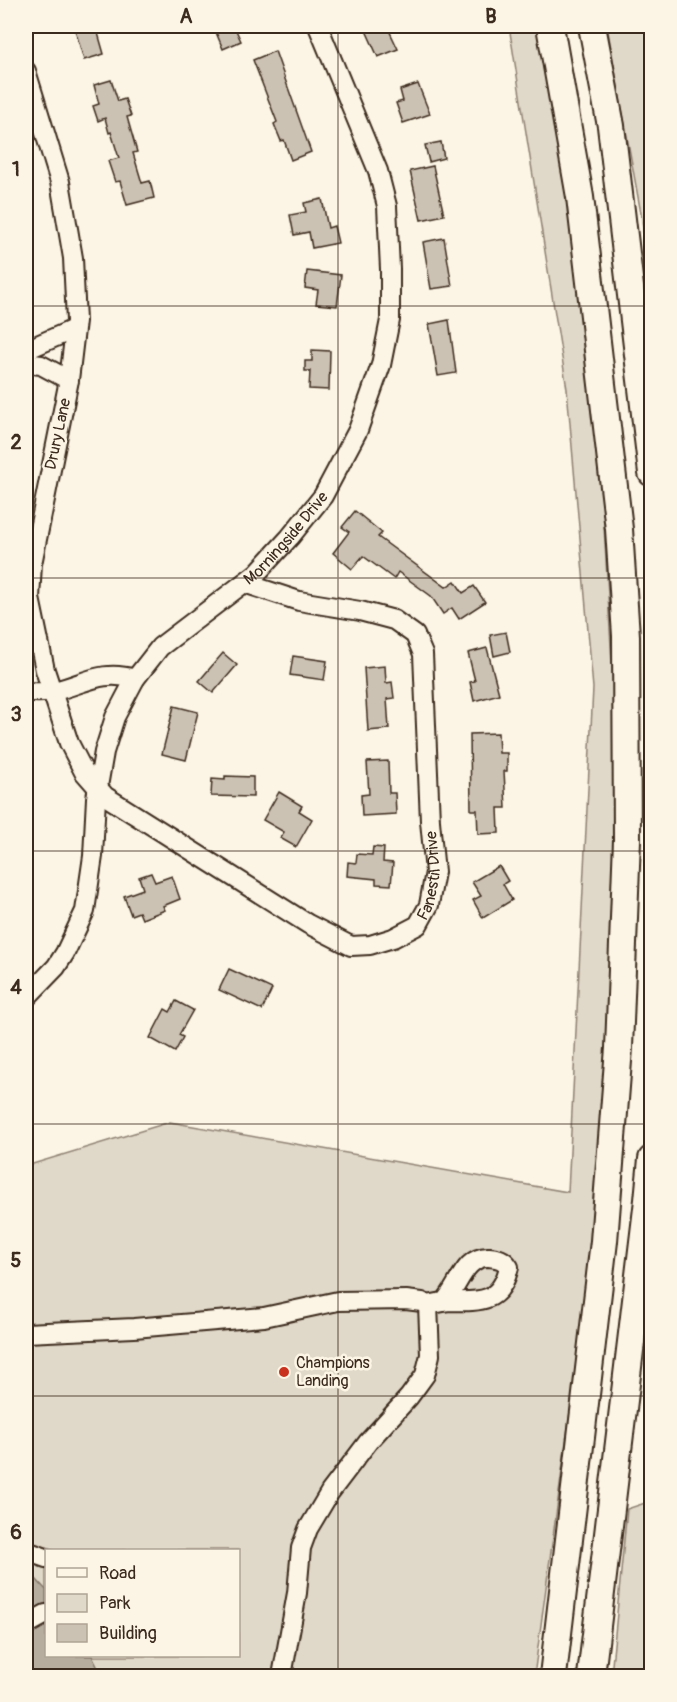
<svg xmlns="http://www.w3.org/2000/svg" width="677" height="1702" viewBox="0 0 677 1702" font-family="Pangolin,sans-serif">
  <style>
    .green { fill: #e0d8c8; stroke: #8e8173; stroke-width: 1.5; fill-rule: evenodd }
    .water { fill: #b7ad9e; stroke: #85796b; stroke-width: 1.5 }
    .building { fill: #ccc2b3; stroke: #3b2a1e; stroke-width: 1.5 }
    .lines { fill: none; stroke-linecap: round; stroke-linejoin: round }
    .minor-casing { stroke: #3b2a1e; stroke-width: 22 }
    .highway-casing { stroke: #3b2a1e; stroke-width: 30 }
    .minor { stroke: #fcf5e5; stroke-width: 18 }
    .highway { stroke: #fcf5e5; stroke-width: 26 }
    .grid { fill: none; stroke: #3b2a1e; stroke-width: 1.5; stroke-opacity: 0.55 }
    .poi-dot { fill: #c8321e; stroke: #fcf5e5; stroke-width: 2 }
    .labels { text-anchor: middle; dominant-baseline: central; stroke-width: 5; stroke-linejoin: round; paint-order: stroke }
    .street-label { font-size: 16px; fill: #3b2a1e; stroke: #fcf5e5 }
    .poi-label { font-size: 16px; fill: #3b2a1e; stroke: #fcf5e5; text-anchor: start }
    .neatline { fill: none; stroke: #3b2a1e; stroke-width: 2 }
    .grid-label { font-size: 20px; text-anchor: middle; font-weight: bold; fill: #3b2a1e }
  </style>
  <rect width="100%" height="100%" fill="#fcf5e5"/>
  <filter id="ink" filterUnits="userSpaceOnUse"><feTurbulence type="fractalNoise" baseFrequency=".0167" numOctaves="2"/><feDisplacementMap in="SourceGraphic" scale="12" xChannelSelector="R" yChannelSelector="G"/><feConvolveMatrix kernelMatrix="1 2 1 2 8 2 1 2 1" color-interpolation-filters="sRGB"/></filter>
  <g filter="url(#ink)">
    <!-- green -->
    <g class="green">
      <path d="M509,26H539L565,165L599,439L614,699L615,800L611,962L605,1079L595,1204L582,1324L534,1676H26V1166L170,1122L568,1192L593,688L567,389ZM46,1550H238V1656H46Z"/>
      <path d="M607,26H651V324L642,219Z"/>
      <path d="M651,1501V1676H611L627,1509Z"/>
    </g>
    <!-- water -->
    <path class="water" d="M26,1568L46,1590V1656H92L98,1668L110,1676H26Z"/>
    <!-- building -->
    <g class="building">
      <path d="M74,26H96L104,54L84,60Z"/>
      <path d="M226,26H234L241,41L223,49L215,30Z"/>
      <path d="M364,26H387L398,49L378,57Z"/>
      <path d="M275,51L311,152L291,160L284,140L281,141L274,124L277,122L253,60Z"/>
      <path d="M111,80L118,101L125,99L131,116L127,117L137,152L133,153L142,183L150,181L154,198L127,205L120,181L115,182L108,161L119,158L111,132L109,133L105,118L98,121L93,106L99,104L94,85Z"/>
      <path d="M418,84L430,114L403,123L396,103L403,101L400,90Z"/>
      <path d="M441,142L444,158L429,162L425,145Z"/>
      <path d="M433,166L444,215L421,220L410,171Z"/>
      <path d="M322,199L328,228L334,226L338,243L312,248L309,232L294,235L290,215L306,212L304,203Z"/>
      <path d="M444,238L452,286L431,289L423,242Z"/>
      <path d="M307,271L341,275L337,306L316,304L318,290L305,288Z"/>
      <path d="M449,320L456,373L438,376L429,324Z"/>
      <path d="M312,350L330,351L329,390L309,389L310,371H305V361H312Z"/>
      <path d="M355,511L382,533L378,537L446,587L455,581L463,593L474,586L485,602L459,619L452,608L443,614L431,596L398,572L394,579L363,556L352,569L333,553L349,532L342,527Z"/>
      <path d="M506,632L510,652L494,656L490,635Z"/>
      <path d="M487,648L499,694L474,701L470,682L475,681L468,653Z"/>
      <path d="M223,653L237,665L213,693L199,681Z"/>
      <path d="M293,656L327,661L324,680L290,675Z"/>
      <path d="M385,666L386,683L392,682L394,698L387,699L389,729L368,731L364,668Z"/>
      <path d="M174,706L198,712L186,760L162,754Z"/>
      <path d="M498,733L499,753H507V771H504L506,808H498L499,833L478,834L477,810H471L470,734Z"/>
      <path d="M388,761L389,793H395L396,814L362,816L361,795L369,794L367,762Z"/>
      <path d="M225,776L253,777V797L211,796L212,779L225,780Z"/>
      <path d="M279,792L302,806L299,811L312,819L296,847L280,838L284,832L263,820Z"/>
      <path d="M373,847L384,848L383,862L393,863L391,885L376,884V879L347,876L348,862L356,863L357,854L372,855Z"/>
      <path d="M499,866L508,881L503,884L512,900L483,918L473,900L481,896L472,882Z"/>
      <path d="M151,873L155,882L172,876L180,899L163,906L165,910L142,919L139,912L131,915L124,896L143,889L139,877Z"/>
      <path d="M229,969L272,989L262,1010L219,990Z"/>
      <path d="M176,1001L193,1010L179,1035L183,1037L175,1052L150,1038L165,1009L170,1012Z"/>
    </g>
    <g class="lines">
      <defs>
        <g id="minor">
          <path id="s1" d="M26,71L60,182L73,258L76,321L69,380L32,564L30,598L45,670L69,743L84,772L105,796L308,924L351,946L370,945L393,938L418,925L429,905L435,872L430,821L423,654L415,635L394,620L360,611L299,601L244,583"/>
          <path d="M26,350L74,329"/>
          <path d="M26,363L41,365L69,380"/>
          <path d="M26,692C35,692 45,693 54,691C85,684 101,669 135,679"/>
          <path id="s2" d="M26,998L56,967L65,953L85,911L93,856L96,798L104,752L115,717L135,679L160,647L257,573L290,537L323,496L358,430L381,365L390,320V269L387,206L378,171L318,26"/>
          <path d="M26,1333L134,1328L264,1317L338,1301L406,1300L422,1302L428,1305"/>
          <path d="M26,1551L46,1558"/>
          <path d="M26,1625L46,1614"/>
          <path d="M282,1676L297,1593L301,1548L308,1529L330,1492L368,1442L409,1397L425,1375L430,1355L428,1305C435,1304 444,1301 451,1301C482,1302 501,1302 509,1267C504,1259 498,1258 489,1257C464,1256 459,1287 444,1302"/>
        </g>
        <g id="highway">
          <path d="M550,26L580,197L619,529L626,636L627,840L619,1048L604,1241L553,1676"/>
          <path d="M592,26L611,126L652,473"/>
          <path d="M591,1676L648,1200L652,1159"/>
        </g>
      </defs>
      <!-- minor casing -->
      <use href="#minor" class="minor-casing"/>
      <!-- highway casing -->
      <use href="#highway" class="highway-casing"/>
      <!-- minor -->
      <use href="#minor" class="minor"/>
      <!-- highway -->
      <use href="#highway" class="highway"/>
    </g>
  </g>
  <!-- grid -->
  <path class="grid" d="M338,26V1676M26,306H652M26,578H652M26,851H652M26,1124H652M26,1396H652"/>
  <!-- markers -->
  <circle class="poi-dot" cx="284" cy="1372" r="6"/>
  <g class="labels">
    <!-- street labels -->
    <g class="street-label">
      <text transform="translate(58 434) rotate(-78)">Drury Lane</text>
      <text stroke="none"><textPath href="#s2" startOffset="554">Morningside Drive</textPath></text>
      <text stroke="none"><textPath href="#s1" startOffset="1164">Fanestil Drive</textPath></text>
    </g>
    <!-- poi labels -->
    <g class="poi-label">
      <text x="296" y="1363">Champions<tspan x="296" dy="18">Landing</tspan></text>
    </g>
  </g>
  <!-- margin -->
  <rect width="677" height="1702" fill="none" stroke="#fcf5e5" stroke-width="66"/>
  <!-- legend -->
  <rect x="45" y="1549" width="195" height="108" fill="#fcf5e5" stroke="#afa495" stroke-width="1.5"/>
  <rect x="57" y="1568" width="30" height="9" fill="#fcf5e5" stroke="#afa495" stroke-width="1.5"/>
  <text x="99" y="1579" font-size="18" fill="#3b2a1e">Road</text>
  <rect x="57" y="1594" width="30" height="18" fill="#e0d8c8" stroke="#afa495" stroke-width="1.5"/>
  <text x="99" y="1609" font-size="18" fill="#3b2a1e">Park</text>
  <rect x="57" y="1624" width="30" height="18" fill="#ccc2b3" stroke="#afa495" stroke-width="1.5"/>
  <text x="99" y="1639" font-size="18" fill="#3b2a1e">Building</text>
  <rect x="33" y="33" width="611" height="1636" class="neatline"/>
  <g class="grid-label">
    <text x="186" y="23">A</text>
    <text x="491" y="23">B</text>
    <text x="16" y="176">1</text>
    <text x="16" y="449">2</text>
    <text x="16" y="721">3</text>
    <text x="16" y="994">4</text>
    <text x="16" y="1267">5</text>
    <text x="16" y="1539">6</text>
  </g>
</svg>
